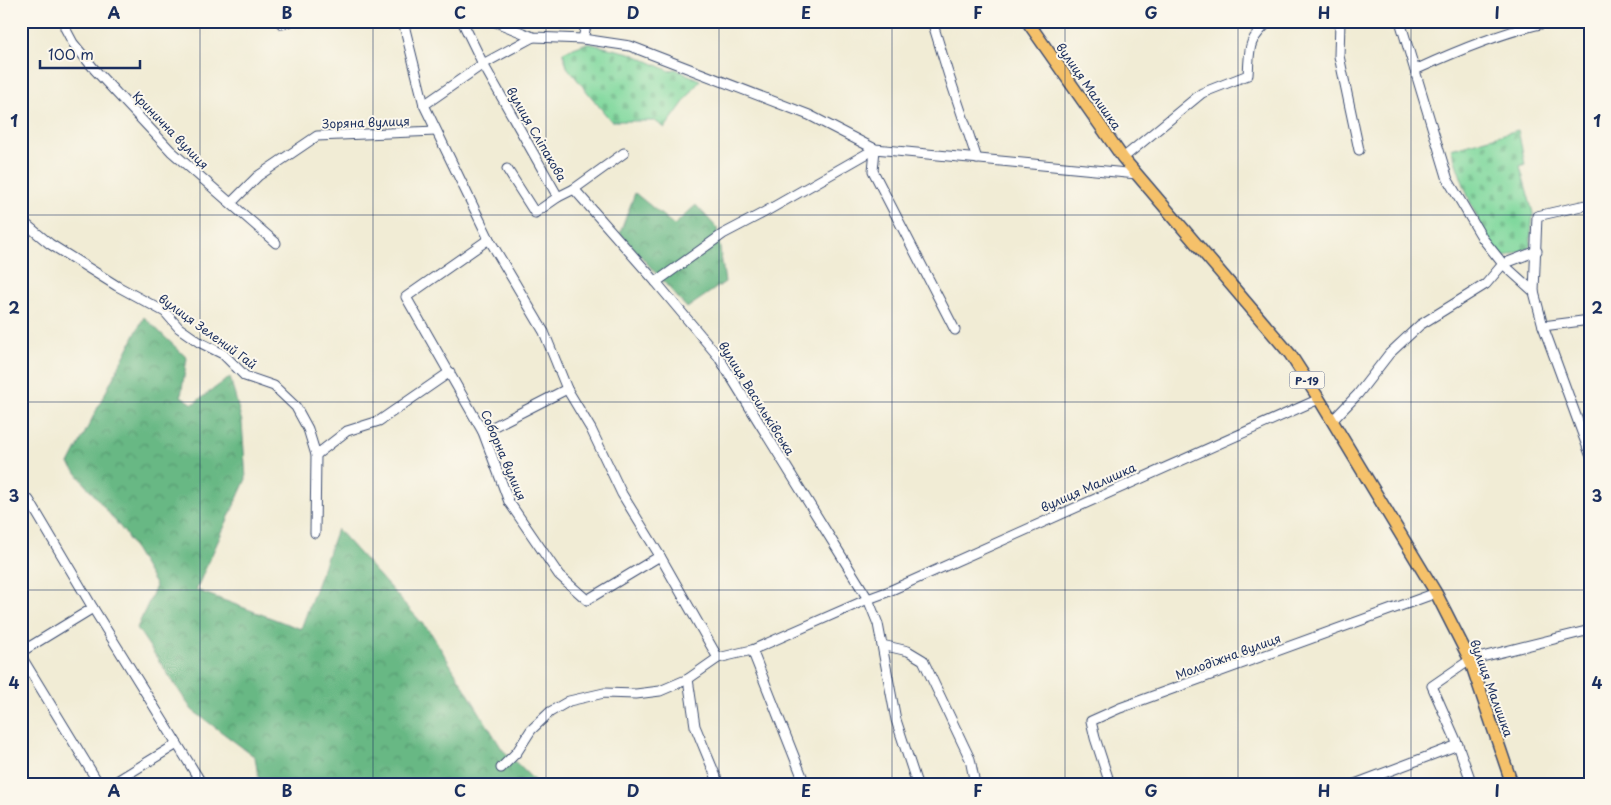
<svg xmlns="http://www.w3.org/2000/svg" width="1611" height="805" viewBox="0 0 1611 805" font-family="'Playpen Sans',sans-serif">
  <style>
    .forest { fill: url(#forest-crowns); stroke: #427471 }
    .cemetery { fill: url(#cemetery-stones); stroke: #4e847e }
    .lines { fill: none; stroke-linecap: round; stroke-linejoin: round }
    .minor-casing { stroke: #3b4b70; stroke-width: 11 }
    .major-casing { stroke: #3b4b70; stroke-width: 14 }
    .minor { stroke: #fff; stroke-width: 9 }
    .major { stroke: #f5c16b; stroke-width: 11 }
    .grid { fill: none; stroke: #1b2f5e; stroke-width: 1; stroke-opacity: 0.55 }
    .labels { text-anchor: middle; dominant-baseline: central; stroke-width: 4; stroke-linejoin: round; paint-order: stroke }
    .shield { fill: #fbf7ec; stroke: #5e6b89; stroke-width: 1 }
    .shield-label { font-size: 11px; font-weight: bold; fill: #1b2f5e }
    .street-label { font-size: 12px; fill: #1b2f5e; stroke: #fbf7ec }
    .neatline { fill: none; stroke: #1b2f5e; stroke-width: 2 }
    .grid-label { font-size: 16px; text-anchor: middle; font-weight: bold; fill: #1b2f5e }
  </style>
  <defs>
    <pattern id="forest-crowns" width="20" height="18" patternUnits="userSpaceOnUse" patternTransform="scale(1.25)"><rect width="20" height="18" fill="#68b884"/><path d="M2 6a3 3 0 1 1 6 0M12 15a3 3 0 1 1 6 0" fill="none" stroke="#55966f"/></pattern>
    <pattern id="cemetery-stones" width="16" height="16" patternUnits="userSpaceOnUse" patternTransform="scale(1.25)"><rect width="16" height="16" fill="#80d89d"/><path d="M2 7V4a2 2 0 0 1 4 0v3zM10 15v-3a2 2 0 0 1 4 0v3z" fill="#6eba8a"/></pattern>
  </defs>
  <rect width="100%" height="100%" fill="#fbf7ec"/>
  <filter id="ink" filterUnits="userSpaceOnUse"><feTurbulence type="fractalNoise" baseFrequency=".02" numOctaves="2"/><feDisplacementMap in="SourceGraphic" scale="10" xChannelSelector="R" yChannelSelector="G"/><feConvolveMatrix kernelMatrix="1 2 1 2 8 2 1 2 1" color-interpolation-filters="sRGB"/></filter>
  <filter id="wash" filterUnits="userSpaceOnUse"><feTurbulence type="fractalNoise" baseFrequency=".0096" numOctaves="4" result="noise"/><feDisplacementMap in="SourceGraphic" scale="20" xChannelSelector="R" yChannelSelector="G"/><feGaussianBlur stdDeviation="1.12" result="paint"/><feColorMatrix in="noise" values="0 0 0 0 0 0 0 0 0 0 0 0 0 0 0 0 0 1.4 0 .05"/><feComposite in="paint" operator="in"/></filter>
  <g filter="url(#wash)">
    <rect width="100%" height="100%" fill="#f1ecd5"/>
    <!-- forest -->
    <g class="forest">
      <path d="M635,193L674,225L696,205L717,228L725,282L687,308L620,233Z"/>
      <path d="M144,317L187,358L181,396L193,404L230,377L242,422L246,479L196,590L301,629L337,529L431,633L502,749L538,784H262L258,776L255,757L192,710L137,628L156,586L125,533L69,464Z"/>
    </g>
    <!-- cemetery -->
    <g class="cemetery">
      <path d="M587,43L630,53L670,71L675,69L700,80L665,128L655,121H611L567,67L563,52Z"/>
      <path d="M1518,130L1525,164L1520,166L1533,213L1530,246L1527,249L1505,257C1482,246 1460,173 1451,149Z"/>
    </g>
  </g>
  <g filter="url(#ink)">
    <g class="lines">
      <defs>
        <g id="minor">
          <path d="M66,21L65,28L73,43L95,70L171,151L276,243"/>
          <path d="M279,21L282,24L290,21"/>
          <path d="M403,21L424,105"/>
          <path d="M462,21L483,64L424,105L489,239L544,332L567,389L591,429L622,494L660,556L718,658L752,650L868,599L887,592L1319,399"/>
          <path d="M493,21L533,37L583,39L630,46L809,115L875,149L1137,174"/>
          <path d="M932,21L948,73L977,159"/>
          <path d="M1340,21L1339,56L1359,150"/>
          <path d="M1400,21L1448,180L1483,239L1503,264L1534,292L1543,326L1590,454"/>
          <path d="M533,37L483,64L558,197L574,189L624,153"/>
          <path d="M583,39L587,21"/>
          <path d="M1415,70C1459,50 1505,31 1553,21"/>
          <path d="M875,149L763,213L723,234L656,282L718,356L868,599L878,624L896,720L917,784"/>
          <path d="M875,149L873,171L955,330"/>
          <path d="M1123,158L1202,93L1248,75C1250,45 1247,43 1269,21"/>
          <path d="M507,169L535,213L558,197"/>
          <path d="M574,189L656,282"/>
          <path d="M231,203L258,176L317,136L436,131"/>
          <path d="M21,220L50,244L117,286L165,312L179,328L199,342L223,354L245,376L274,386L296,407L308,429L316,455L315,533"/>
          <path d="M489,239L406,297L483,432L509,502L559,575L587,600L660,556"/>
          <path d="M1534,292L1537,216L1590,204"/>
          <path d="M1543,326L1590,320"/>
          <path d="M1332,421L1358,394L1389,354L1420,325L1486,284L1503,264L1537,251"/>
          <path d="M483,432L567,389"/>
          <path d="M316,455L347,431L379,421L450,372"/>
          <path d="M21,499L29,500L93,608L202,784"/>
          <path d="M882,645L908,651L923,660L970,759L975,784"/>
          <path d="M752,650L805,784"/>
          <path d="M21,652L93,608"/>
          <path d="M21,656L99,784"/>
          <path d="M688,679L695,726L719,784"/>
          <path d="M501,768L517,752L531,730L550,712L569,701L604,693L636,694L660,691L688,679L718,658"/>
          <path d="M112,784L177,744"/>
          <path d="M1110,784L1095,738L1091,721L1120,708L1436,593"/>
          <path d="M1355,784L1458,745"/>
          <path d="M1472,784L1458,745L1432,686L1470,660L1590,630"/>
        </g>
        <path id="major" d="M1027,21L1123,158L1290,354L1319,399L1436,593L1470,660L1512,784"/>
      </defs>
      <!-- minor casing -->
      <use href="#minor" class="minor-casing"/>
      <!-- major casing -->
      <use href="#major" class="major-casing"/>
      <!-- minor -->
      <use href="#minor" class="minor"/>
      <!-- major -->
      <use href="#major" class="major"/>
    </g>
  </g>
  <!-- grid -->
  <path class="grid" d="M200,21V784M373,21V784M546,21V784M719,21V784M892,21V784M1065,21V784M1238,21V784M1411,21V784M21,215H1590M21,402H1590M21,590H1590"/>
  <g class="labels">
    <!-- shield labels -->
    <rect class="shield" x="1289.5" y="371.5" width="35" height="17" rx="4"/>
    <g class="shield-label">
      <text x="1307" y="380">Р-19</text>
    </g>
    <!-- street labels -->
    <g class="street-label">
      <text transform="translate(1089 86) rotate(55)">вулиця Малишка</text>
      <text transform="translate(366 122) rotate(-2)">Зоряна вулиця</text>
      <text transform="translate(171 130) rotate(46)">Кринична вулиця</text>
      <text transform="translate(537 134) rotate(60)">вулиця Сліпакова</text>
      <text transform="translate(208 331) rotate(36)">вулиця Зелений Гай</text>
      <text transform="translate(757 398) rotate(58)">вулиця Васильківська</text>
      <text transform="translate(504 455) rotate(67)">Соборна вулиця</text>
      <text transform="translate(1088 487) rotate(-24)">вулиця Малишка</text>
      <text transform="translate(1228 656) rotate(-20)">Молодіжна вулиця</text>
      <text transform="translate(1492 688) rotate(70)">вулиця Малишка</text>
    </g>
  </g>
  <!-- margin -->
  <rect width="1611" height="805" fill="none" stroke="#fbf7ec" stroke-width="55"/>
  <!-- scale -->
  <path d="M40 60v8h100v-8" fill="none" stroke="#1b2f5e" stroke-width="2.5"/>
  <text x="48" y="60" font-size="15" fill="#1b2f5e" stroke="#fbf7ec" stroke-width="4" paint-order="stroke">100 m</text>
  <rect x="28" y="28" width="1556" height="750" class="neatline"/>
  <g class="grid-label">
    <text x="114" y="19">A</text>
    <text x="287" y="19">B</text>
    <text x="460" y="19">C</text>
    <text x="633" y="19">D</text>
    <text x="806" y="19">E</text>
    <text x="978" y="19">F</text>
    <text x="1151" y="19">G</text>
    <text x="1324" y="19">H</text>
    <text x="1497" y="19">I</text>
    <text x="14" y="127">1</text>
    <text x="1597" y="127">1</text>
    <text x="14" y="314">2</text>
    <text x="1597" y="314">2</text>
    <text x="14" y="502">3</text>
    <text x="1597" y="502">3</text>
    <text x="14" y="689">4</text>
    <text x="1597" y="689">4</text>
    <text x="114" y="797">A</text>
    <text x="287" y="797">B</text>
    <text x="460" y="797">C</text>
    <text x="633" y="797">D</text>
    <text x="806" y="797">E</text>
    <text x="978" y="797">F</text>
    <text x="1151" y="797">G</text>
    <text x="1324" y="797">H</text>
    <text x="1497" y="797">I</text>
  </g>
</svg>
